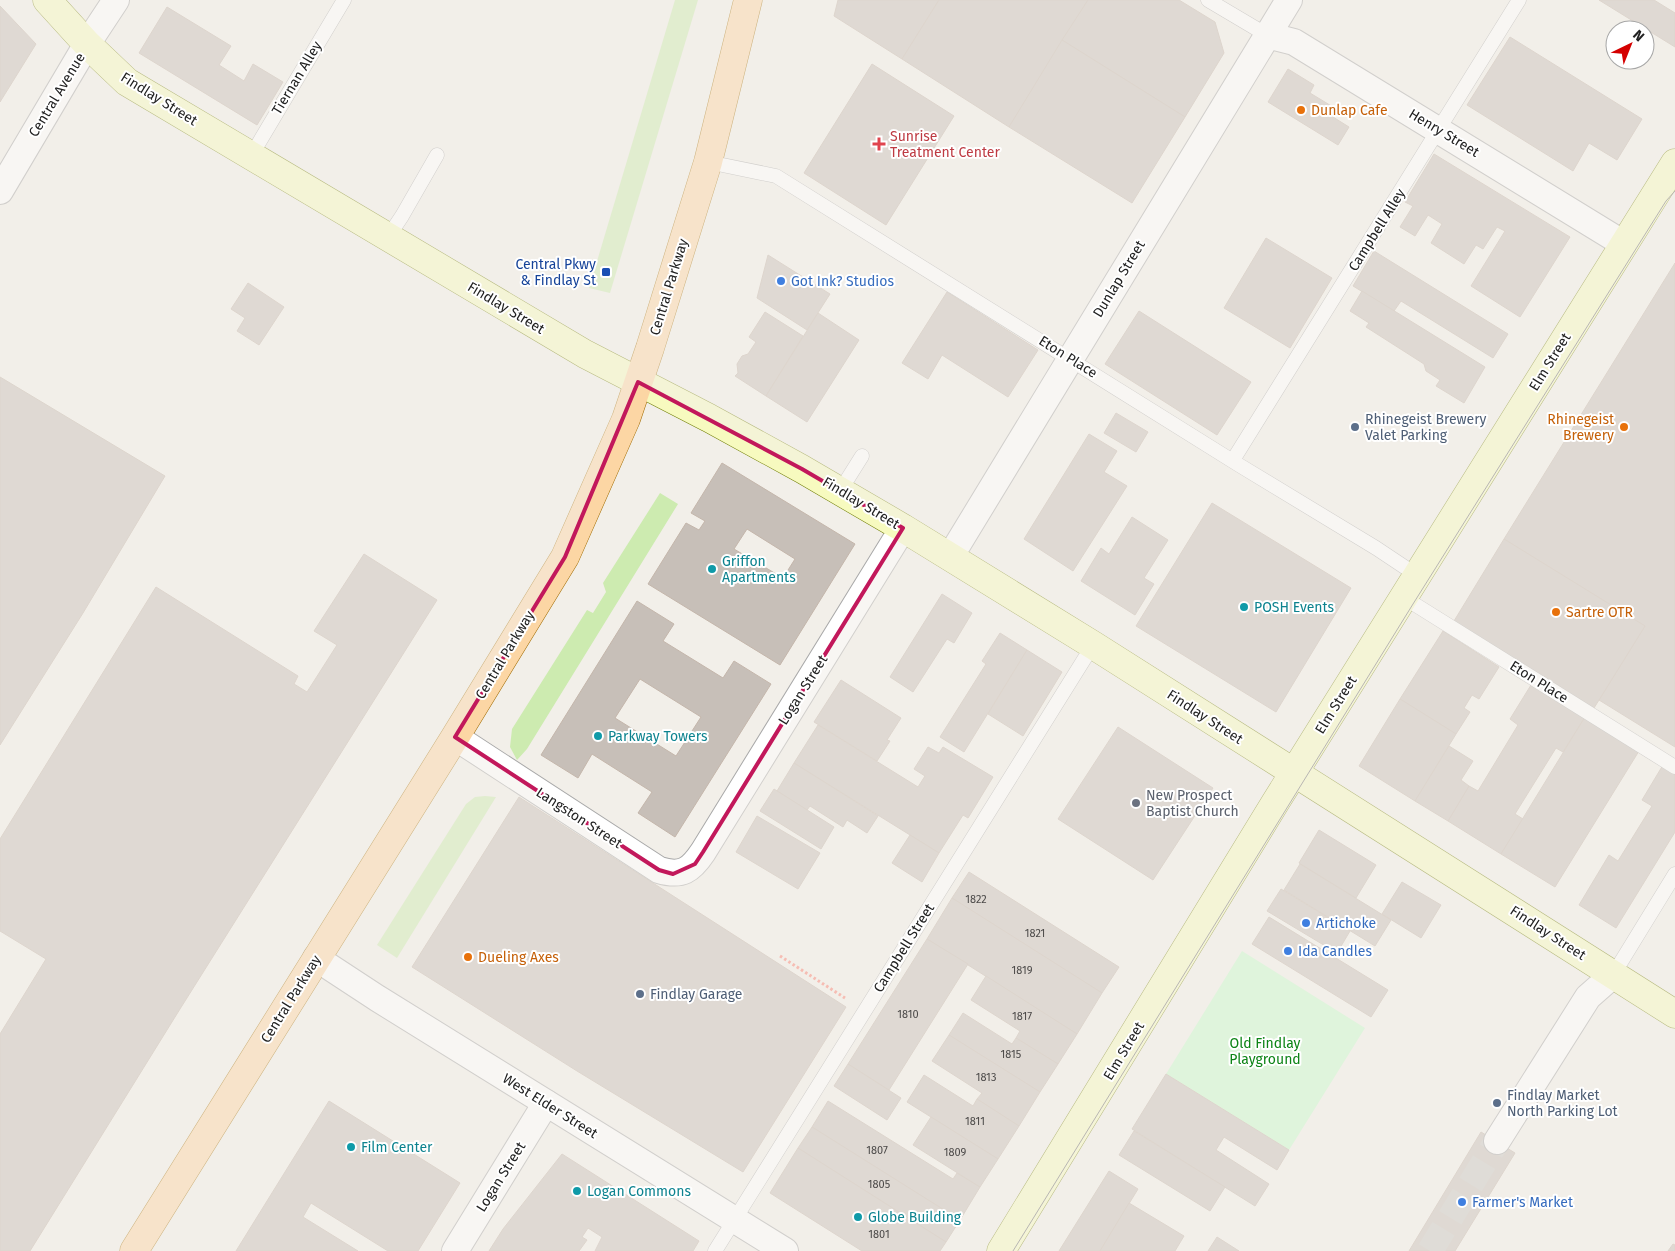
<svg xmlns="http://www.w3.org/2000/svg" width="1675" height="1251" viewBox="0 0 1675 1251" font-family="'Fira Sans',sans-serif">
  <style>
    .grass { fill: #cdebb0 }
    .park { fill: #c8facc }
    .building { fill: #c7bfb8; stroke: #c4b6ab; fill-rule: evenodd }
    .lines { fill: none; stroke-linecap: round; stroke-linejoin: round }
    .street-tunnel { stroke: #c8c6c1; stroke-width: 26; stroke-dasharray: 26 13; stroke-linecap: butt }
    .lane-casing { stroke: #a9a9a9; stroke-width: 15 }
    .street-casing { stroke: #a9a9a9; stroke-width: 28 }
    .secondary-casing { stroke: #707d05; stroke-width: 29 }
    .primary-casing { stroke: #a06b00; stroke-width: 29 }
    .path { stroke: #fa8072; stroke-width: 3; stroke-dasharray: 2.5 2.5; stroke-linecap: butt }
    .lane { stroke: #fff; stroke-width: 14 }
    .street { stroke: #fff; stroke-width: 26 }
    .secondary { stroke: #f7fabf; stroke-width: 28 }
    .primary { stroke: #fcd6a4; stroke-width: 28 }
    .tram { stroke: #707070; stroke-width: 1 }
    .marked { fill: none; stroke: #c2185b; stroke-width: 4; stroke-linejoin: round }
    .food-dot { fill: #e8710a; stroke: #fff; stroke-width: 2 }
    .health-dot { fill: #e0444e; stroke: #fff; stroke-width: 2 }
    .transit-dot { fill: #1a4fb4; stroke: #fff; stroke-width: 2 }
    .shop-dot { fill: #3f7fe0; stroke: #fff; stroke-width: 2 }
    .service-dot { fill: #5c6f8a; stroke: #fff; stroke-width: 2 }
    .culture-dot { fill: #0f9aa8; stroke: #fff; stroke-width: 2 }
    .worship-dot { fill: #6b7280; stroke: #fff; stroke-width: 2 }
    .labels { text-anchor: middle; dominant-baseline: central; stroke-width: 4; stroke-linejoin: round; paint-order: stroke }
    .number-label { font-size: 11px; fill: #4b4948 }
    .street-label { font-size: 14px; fill: #222; stroke: #fff }
    .food-label { font-size: 14px; fill: #c56008; stroke: #fff; text-anchor: start }
    .health-label { font-size: 14px; fill: #be3a42; stroke: #fff; text-anchor: start }
    .transit-label { font-size: 14px; fill: #164399; stroke: #fff; text-anchor: end }
    .shop-label { font-size: 14px; fill: #366cbe; stroke: #fff; text-anchor: start }
    .service-label { font-size: 14px; fill: #4e5e75; stroke: #fff; text-anchor: start }
    .culture-label { font-size: 14px; fill: #0d838f; stroke: #fff; text-anchor: start }
    .worship-label { font-size: 14px; fill: #5b616d; stroke: #fff; text-anchor: start }
    .park-label { font-size: 14px; fill: #0c8416; stroke: #fff }
  </style>
  <rect width="100%" height="100%" fill="#f2efe9"/>
  <!-- grass -->
  <g class="grass">
    <path d="M675,0H698L610,293L589,288Z"/>
    <path d="M660,493L678,504L527,749L517,760L510,747L512,729L587,610L593,613L606,592L603,583Z"/>
    <path d="M485,796L496,797L397,958L377,945L466,804L475,797Z"/>
  </g>
  <!-- park -->
  <path class="park" d="M1242,951L1365,1028L1289,1150L1166,1074Z"/>
  <!-- building -->
  <g class="building">
    <path d="M838,0H939L902,59L834,16Z"/>
    <path d="M939,0H1088L1009,127L902,59Z"/>
    <path d="M1088,0H1179L1215,22L1224,53L1185,117L1062,40Z"/>
    <path d="M1599,0H1654L1675,13V47Z"/>
    <path d="M0,6L36,44L0,102Z"/>
    <path d="M167,7L231,46L219,65L244,81L253,64L283,82L257,125L139,53Z"/>
    <path d="M1510,37L1642,119L1617,160L1589,143L1573,171L1467,105Z"/>
    <path d="M1062,40L1185,117L1132,203L1009,127Z"/>
    <path d="M872,64L954,116L886,225L804,173Z"/>
    <path d="M1288,69L1314,85L1310,93L1338,110L1333,117L1349,127L1338,145L1268,102Z"/>
    <path d="M1434,154L1570,237L1520,317L1471,286L1505,231L1497,227L1483,249L1476,245L1464,264L1431,243L1442,224L1428,215L1415,236L1400,227L1413,206L1405,202Z"/>
    <path d="M1266,238L1332,278L1290,348L1224,308Z"/>
    <path d="M1374,251L1508,334L1493,358L1401,301L1394,311L1353,286Z"/>
    <path d="M768,255L830,294L807,330L757,298Z"/>
    <path d="M1675,263V747L1599,700L1645,626L1504,539Z"/>
    <path d="M248,283L284,307L259,345L237,331L245,318L231,309Z"/>
    <path d="M1362,291L1485,367L1464,403L1436,386L1440,380L1426,371L1424,364L1366,327L1369,323L1350,311Z"/>
    <path d="M947,292L1038,350L1008,397L942,355L928,379L902,363Z"/>
    <path d="M1139,311L1251,382L1217,435L1105,364Z"/>
    <path d="M765,312L803,336L766,396L735,376L738,373L737,364L742,356L748,354L756,342L749,337Z"/>
    <path d="M818,313L859,340L807,422L766,396Z"/>
    <path d="M0,377L165,476L83,613L0,745Z"/>
    <path d="M1116,413L1148,432L1136,452L1104,433Z"/>
    <path d="M1089,434L1117,451L1104,472L1127,486L1073,571L1024,539Z"/>
    <path d="M722,463L855,544L780,665L648,584L686,523L699,530L705,521L691,513ZM747,529L795,559L783,578L734,549Z"/>
    <path d="M1212,503L1351,588L1276,712L1136,626Z"/>
    <path d="M1132,517L1168,540L1144,578L1154,584L1135,615L1081,581L1101,548L1109,554Z"/>
    <path d="M1504,539L1645,626L1594,708L1454,621Z"/>
    <path d="M364,554L437,600L180,1009L30,1251H0V1034L46,959L0,931V839L156,587L298,676L294,684L307,692L337,645L314,631Z"/>
    <path d="M942,594L972,613L954,643L947,639L913,692L890,677Z"/>
    <path d="M637,601L674,624L663,641L723,678L734,661L771,684L675,837L638,813L652,792L592,754L578,778L541,755ZM640,679L701,717L676,756L615,718Z"/>
    <path d="M1443,631L1499,667L1479,699L1472,695L1464,708L1470,712L1456,734L1400,699Z"/>
    <path d="M1000,633L1027,650L964,752L940,737L986,664L982,661Z"/>
    <path d="M1027,650L1062,672L1023,736L988,714Z"/>
    <path d="M841,680L901,718L887,740L890,741L877,761L814,722Z"/>
    <path d="M1531,685L1585,717L1563,752L1556,748L1515,814L1523,819L1501,854L1448,821L1469,786L1478,791L1518,725L1510,719Z"/>
    <path d="M1400,699L1456,734L1415,801L1359,766Z"/>
    <path d="M1585,717L1639,751L1555,887L1501,854Z"/>
    <path d="M818,725L918,787L925,776L914,769L928,747L939,753L943,747L993,777L968,818L963,815L939,853L794,763Z"/>
    <path d="M1118,727L1213,788L1153,880L1058,819Z"/>
    <path d="M1449,746L1473,761L1461,780L1469,786L1448,821L1415,801Z"/>
    <path d="M794,763L878,816L867,833L847,820L843,827L810,806L807,810L777,791Z"/>
    <path d="M1663,765L1675,773V832L1616,928L1579,905L1609,855L1618,861L1652,806L1642,800Z"/>
    <path d="M774,789L834,827L821,849L760,811Z"/>
    <path d="M519,797L846,1007L743,1172L577,1071L412,967Z"/>
    <path d="M757,816L820,853L798,889L736,852Z"/>
    <path d="M1319,830L1376,865L1356,898L1299,863Z"/>
    <path d="M910,835L939,853L922,882L892,863Z"/>
    <path d="M1300,864L1391,920L1375,946L1284,890Z"/>
    <path d="M969,872L1119,967L1102,993L952,898Z"/>
    <path d="M1402,882L1441,905L1421,938L1382,914Z"/>
    <path d="M1281,889L1350,931L1337,953L1267,911Z"/>
    <path d="M952,898L1102,993L1077,1034L927,939Z"/>
    <path d="M1269,917L1388,990L1371,1017L1252,944Z"/>
    <path d="M927,939L968,964L889,1090L848,1064Z"/>
    <path d="M986,976L1077,1034L1058,1064L1016,1038L1020,1031L971,1000Z"/>
    <path d="M963,1013L1012,1044L1016,1038L1058,1064L1040,1092L949,1035Z"/>
    <path d="M949,1035L1040,1092L1019,1126L977,1099L982,1093L932,1061Z"/>
    <path d="M848,1064L901,1098L887,1120L834,1086Z"/>
    <path d="M1166,1074L1289,1150L1277,1170L1224,1137L1216,1150L1269,1184L1255,1206L1132,1129Z"/>
    <path d="M924,1075L973,1106L977,1099L1019,1126L998,1159L907,1102Z"/>
    <path d="M329,1101L460,1183L418,1251H388L311,1203L303,1217L358,1251H236Z"/>
    <path d="M828,1101L953,1179L957,1173L980,1187L960,1220L812,1127Z"/>
    <path d="M931,1117L998,1159L980,1187L913,1145Z"/>
    <path d="M812,1127L960,1220L946,1242L798,1148Z"/>
    <path d="M1134,1131L1225,1187L1210,1211L1119,1155Z"/>
    <path d="M1481,1132L1515,1153L1455,1251H1409Z"/>
    <path d="M798,1148L946,1242L940,1251H862L770,1193Z"/>
    <path d="M562,1154L699,1241L693,1251H595L602,1237L588,1228L582,1237L587,1240L579,1251H489L503,1229Z"/>
    <path d="M1109,1171L1138,1189L1100,1251H1059Z"/>
    <path d="M1129,1203L1184,1236L1175,1251H1100Z"/>
    <path d="M1217,1237L1239,1251H1208Z"/>
    <path d="M1673,1244L1675,1245V1251H1668Z"/>
  </g>
  <g class="lines">
    <!-- street-tunnel -->
    <path class="street-tunnel" d="M1430,1251L1497,1141"/>
    <defs>
      <g id="lane">
        <path d="M1208,0L1267,35"/>
        <path d="M251,156L344,0"/>
        <path d="M708,162L776,176L1239,465L1376,548L1418,576"/>
        <path d="M388,237L402,216L437,155"/>
        <path d="M1233,460L1519,0"/>
        <path d="M840,491L862,456"/>
        <path d="M1403,597L1675,767"/>
        <path d="M1613,975L1675,874"/>
        <path d="M715,1251L1093,645"/>
      </g>
      <g id="street">
        <path d="M1267,35L1294,42L1624,244"/>
        <path d="M0,191L87,44L116,0"/>
        <path d="M950,557L1289,0"/>
        <path d="M455,737L659,870C682,877 691,870 703,852L903,528"/>
        <path d="M316,958L377,998L785,1251"/>
        <path d="M1497,1141L1588,997L1613,975"/>
        <path d="M455,1251L546,1103"/>
      </g>
      <g id="secondary">
        <path d="M47,0L87,44L127,82L585,354L709,418L802,469L903,528L1093,645L1675,1014"/>
        <path d="M1001,1251L1275,803L1675,163"/>
      </g>
      <path id="primary" d="M134,1251L455,737L565,557L626,419L650,348L708,162L748,0"/>
    </defs>
    <!-- lane casing -->
    <use href="#lane" class="lane-casing"/>
    <!-- street casing -->
    <use href="#street" class="street-casing"/>
    <!-- secondary casing -->
    <use href="#secondary" class="secondary-casing"/>
    <!-- primary casing -->
    <use href="#primary" class="primary-casing"/>
    <!-- path -->
    <path class="path" d="M780,956L845,998"/>
    <!-- lane -->
    <use href="#lane" class="lane"/>
    <!-- street -->
    <use href="#street" class="street"/>
    <!-- secondary -->
    <use href="#secondary" class="secondary"/>
    <!-- primary -->
    <use href="#primary" class="primary"/>
    <!-- tram -->
    <path class="tram" d="M1013,1251L1413,604L1666,201L1675,191"/>
  </g>
  <!-- marked area -->
  <path d="M0 0H1675V1251H0ZM638,382L802,469L903,528L703,852L695,864L673,874L659,870L455,737L565,557Z" fill="#f2efe9" fill-opacity=".55" fill-rule="evenodd"/>
  <path class="marked" d="M638,382L802,469L903,528L703,852L695,864L673,874L659,870L455,737L565,557Z"/>
  <!-- markers -->
  <g class="food-dot">
    <circle cx="1301" cy="110" r="5"/>
    <circle cx="1624" cy="427" r="5"/>
    <circle cx="1556" cy="612" r="5"/>
    <circle cx="468" cy="957" r="5"/>
  </g>
  <path class="health-dot" d="M876.5 136.5h5v5h5v5h-5v5h-5v-5h-5v-5h5z"/>
  <rect class="transit-dot" x="601" y="267" width="10" height="10" rx="2.5"/>
  <g class="shop-dot">
    <circle cx="781" cy="281" r="5"/>
    <circle cx="1306" cy="923" r="5"/>
    <circle cx="1288" cy="951" r="5"/>
    <circle cx="1462" cy="1202" r="5"/>
  </g>
  <g class="service-dot">
    <circle cx="1355" cy="427" r="5"/>
    <circle cx="640" cy="994" r="5"/>
    <circle cx="1497" cy="1103" r="5"/>
  </g>
  <g class="culture-dot">
    <circle cx="712" cy="569" r="5"/>
    <circle cx="1244" cy="607" r="5"/>
    <circle cx="598" cy="736" r="5"/>
    <circle cx="351" cy="1147" r="5"/>
    <circle cx="577" cy="1191" r="5"/>
    <circle cx="858" cy="1217" r="5"/>
  </g>
  <circle class="worship-dot" cx="1136" cy="803" r="5"/>
  <g class="labels">
    <!-- number labels -->
    <g class="number-label">
      <text x="976" y="899">1822</text>
      <text x="1035" y="933">1821</text>
      <text x="1022" y="970">1819</text>
      <text x="908" y="1014">1810</text>
      <text x="1022" y="1016">1817</text>
      <text x="1011" y="1054">1815</text>
      <text x="986" y="1077">1813</text>
      <text x="975" y="1121">1811</text>
      <text x="877" y="1150">1807</text>
      <text x="955" y="1152">1809</text>
      <text x="879" y="1184">1805</text>
      <text x="879" y="1234">1801</text>
    </g>
    <!-- street labels -->
    <g class="street-label">
      <text transform="translate(297 78) rotate(-59)">Tiernan Alley</text>
      <text transform="translate(57 95) rotate(-59)">Central Avenue</text>
      <text transform="translate(159 99) rotate(32)">Findlay Street</text>
      <text transform="translate(1444 133) rotate(31)">Henry Street</text>
      <text transform="translate(1377 230) rotate(-58)">Campbell Alley</text>
      <text transform="translate(1119 279) rotate(-59)">Dunlap Street</text>
      <text transform="translate(669 287) rotate(-73)">Central Parkway</text>
      <text transform="translate(506 308) rotate(31)">Findlay Street</text>
      <text transform="translate(1068 357) rotate(32)">Eton Place</text>
      <text transform="translate(1550 362) rotate(-58)">Elm Street</text>
      <text transform="translate(861 503) rotate(31)">Findlay Street</text>
      <text transform="translate(505 655) rotate(-59)">Central Parkway</text>
      <text transform="translate(1539 682) rotate(32)">Eton Place</text>
      <text transform="translate(803 690) rotate(-58)">Logan Street</text>
      <text transform="translate(1336 705) rotate(-58)">Elm Street</text>
      <text transform="translate(1205 717) rotate(33)">Findlay Street</text>
      <text transform="translate(579 818) rotate(33)">Langston Street</text>
      <text transform="translate(1548 933) rotate(33)">Findlay Street</text>
      <text transform="translate(904 948) rotate(-58)">Campbell Street</text>
      <text transform="translate(291 999) rotate(-58)">Central Parkway</text>
      <text transform="translate(1124 1051) rotate(-59)">Elm Street</text>
      <text transform="translate(550 1106) rotate(32)">West Elder Street</text>
      <text transform="translate(501 1177) rotate(-58)">Logan Street</text>
    </g>
    <!-- food labels -->
    <g class="food-label">
      <text x="1311" y="110">Dunlap Cafe</text>
      <text x="1614" y="419" text-anchor="end">Rhinegeist<tspan x="1614" dy="16">Brewery</tspan></text>
      <text x="1566" y="612">Sartre OTR</text>
      <text x="478" y="957">Dueling Axes</text>
    </g>
    <!-- health labels -->
    <g class="health-label">
      <text x="890" y="136">Sunrise<tspan x="890" dy="16">Treatment Center</tspan></text>
    </g>
    <!-- transit labels -->
    <g class="transit-label">
      <text x="596" y="264">Central Pkwy<tspan x="596" dy="16">&amp; Findlay St</tspan></text>
    </g>
    <!-- shop labels -->
    <g class="shop-label">
      <text x="791" y="281">Got Ink? Studios</text>
      <text x="1316" y="923">Artichoke</text>
      <text x="1298" y="951">Ida Candles</text>
      <text x="1472" y="1202">Farmer's Market</text>
    </g>
    <!-- service labels -->
    <g class="service-label">
      <text x="1365" y="419">Rhinegeist Brewery<tspan x="1365" dy="16">Valet Parking</tspan></text>
      <text x="650" y="994">Findlay Garage</text>
      <text x="1507" y="1095">Findlay Market<tspan x="1507" dy="16">North Parking Lot</tspan></text>
    </g>
    <!-- culture labels -->
    <g class="culture-label">
      <text x="722" y="561">Griffon<tspan x="722" dy="16">Apartments</tspan></text>
      <text x="1254" y="607">POSH Events</text>
      <text x="608" y="736">Parkway Towers</text>
      <text x="361" y="1147">Film Center</text>
      <text x="587" y="1191">Logan Commons</text>
      <text x="868" y="1217">Globe Building</text>
    </g>
    <!-- worship labels -->
    <g class="worship-label">
      <text x="1146" y="795">New Prospect<tspan x="1146" dy="16">Baptist Church</tspan></text>
    </g>
    <!-- park labels -->
    <g class="park-label">
      <text x="1265" y="1043">Old Findlay<tspan x="1265" dy="16">Playground</tspan></text>
    </g>
  </g>
  <!-- north arrow -->
  <g transform="translate(1630 45) rotate(43)"><circle r="24" fill="#ffffff" stroke="#a7a7a7"/>
  <path d="M0-4L9 19L0 12L-9 19Z" fill="#d40000"/>
  <text y="-8" font-size="14" font-weight="bold" text-anchor="middle" fill="#222222">N</text>
  </g>
</svg>
